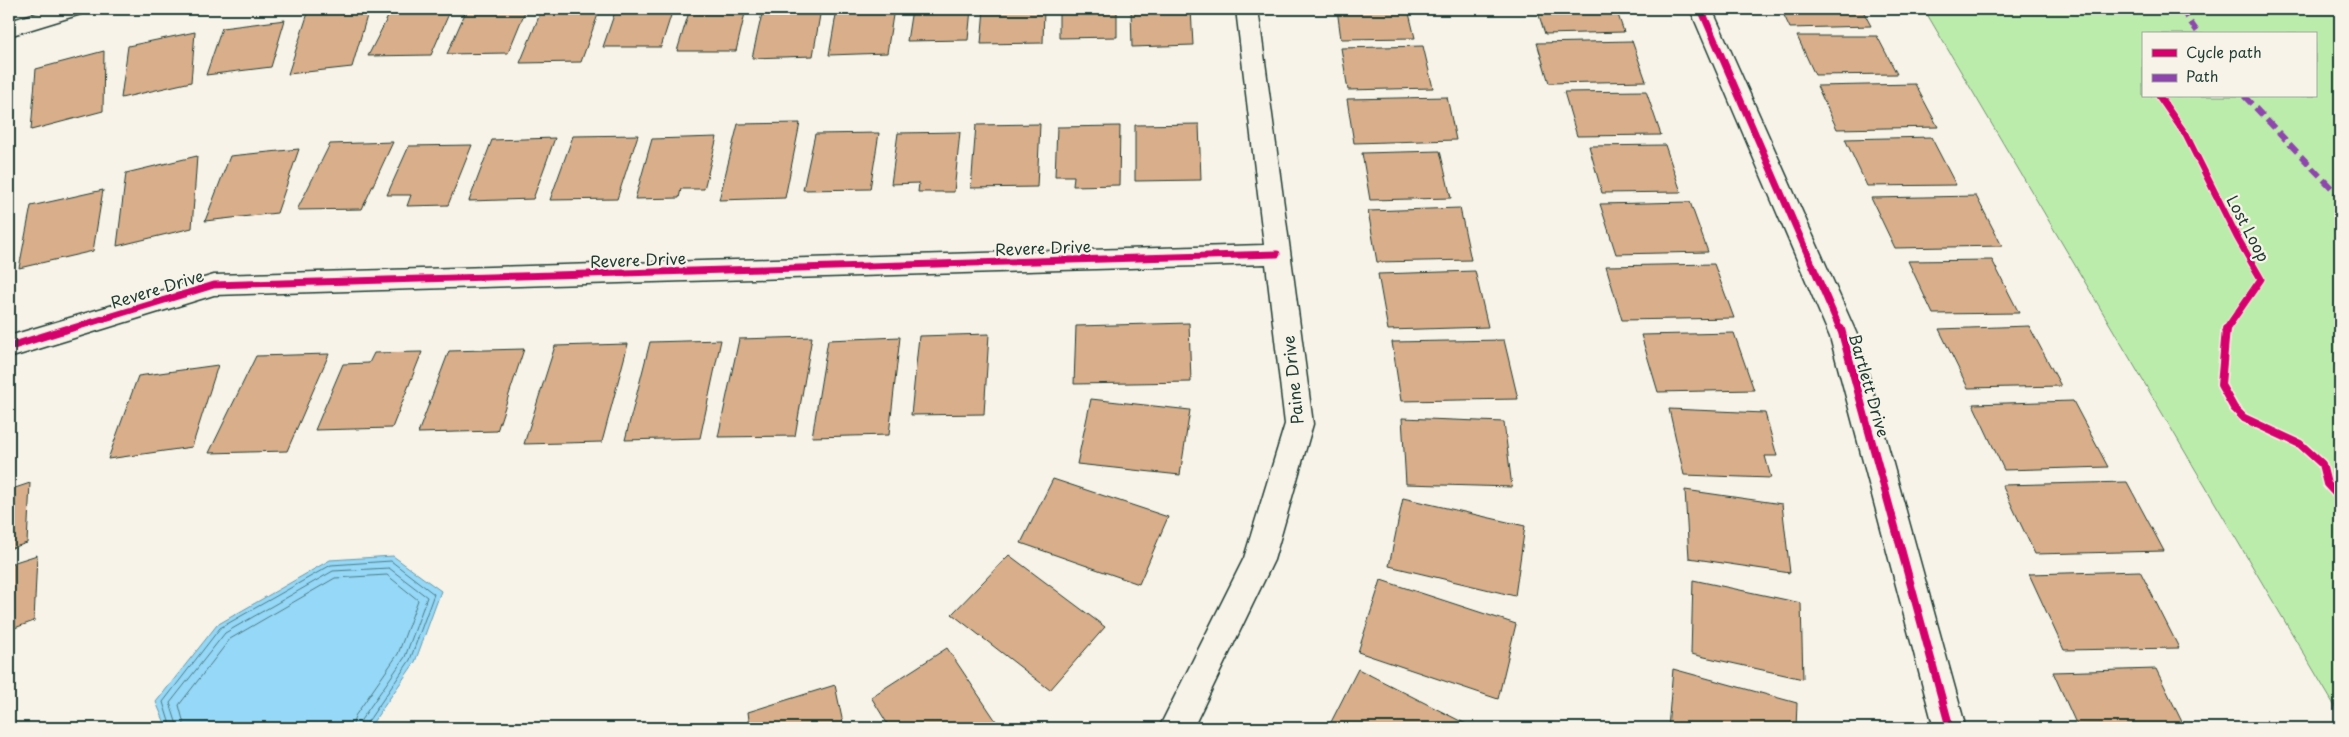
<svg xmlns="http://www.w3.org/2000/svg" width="2349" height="737" viewBox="0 0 2349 737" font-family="'Playpen Sans',sans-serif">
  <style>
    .green { fill: #bcecab; stroke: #6e9470; fill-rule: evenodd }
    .water { fill: #95d8f7; stroke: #669aa9 }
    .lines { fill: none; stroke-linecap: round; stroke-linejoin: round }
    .shore { stroke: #4e7b82; stroke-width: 1 }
    .building { fill: #d9ae8a; stroke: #1f3d34 }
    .minor-casing { stroke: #1f3d34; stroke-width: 3 }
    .minor { fill: #f7f3e8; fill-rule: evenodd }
    .quiet { stroke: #8e44ad; stroke-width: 5.5; stroke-dasharray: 11 5.5; stroke-linecap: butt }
    .cycleway-far1-casing { stroke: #f7f3e8; stroke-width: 9 }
    .cycleway-casing { stroke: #f7f3e8; stroke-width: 11 }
    .cycleway-far1 { stroke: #d6006c; stroke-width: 7 }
    .cycleway { stroke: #d6006c; stroke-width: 8 }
    .labels { text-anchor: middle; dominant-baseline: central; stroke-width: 4.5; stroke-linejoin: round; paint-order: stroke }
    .street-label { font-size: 16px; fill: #1f3d34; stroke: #f7f3e8 }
  </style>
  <rect width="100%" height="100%" fill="#f7f3e8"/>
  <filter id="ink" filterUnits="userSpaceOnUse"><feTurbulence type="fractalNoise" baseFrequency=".02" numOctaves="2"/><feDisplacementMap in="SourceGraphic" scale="10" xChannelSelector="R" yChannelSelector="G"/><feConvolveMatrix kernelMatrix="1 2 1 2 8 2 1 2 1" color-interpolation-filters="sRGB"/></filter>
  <g filter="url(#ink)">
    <!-- green -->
    <path class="green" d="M1924,9H2340V715ZM2143,34H2315V96H2143Z"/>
    <!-- water -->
    <path class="water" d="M393,556L441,591L415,662L369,728H167L156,702L217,625L330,560Z"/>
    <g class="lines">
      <!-- shore -->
      <g class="shore">
        <path d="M171,728L163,702L220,628L331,565L391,561L434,594L410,660L367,723L366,728"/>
        <path d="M178,728L170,703L225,633L333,571L389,568L427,597L405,657L361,720L359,728"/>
        <path d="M185,728L179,705L230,639L335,578L387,575L418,600L398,654L355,716L352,728"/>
      </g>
    </g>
    <!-- building -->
    <g class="building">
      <path d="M345,9H369L352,67L288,74L308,13Z"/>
      <path d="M392,9H451L431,55L368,56Z"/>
      <path d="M467,9H526L508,53L447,54Z"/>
      <path d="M542,9H600L581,62L520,63Z"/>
      <path d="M616,9H673L661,47H603Z"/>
      <path d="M690,9H746L736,51H677Z"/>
      <path d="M763,9H821L813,56L752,58Z"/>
      <path d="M837,9H894L887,53L829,55Z"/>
      <path d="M912,9H971L968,40L907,41Z"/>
      <path d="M984,9H1044L1043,43L981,44Z"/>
      <path d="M1059,9H1117V37L1059,38Z"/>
      <path d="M1131,9H1191L1193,45L1132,47Z"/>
      <path d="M1337,9H1408L1415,38L1341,39Z"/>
      <path d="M1537,9H1616L1624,32L1545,34Z"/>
      <path d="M1781,9H1862L1871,26L1790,28Z"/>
      <path d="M285,20L271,67L206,75L222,28Z"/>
      <path d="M195,32L191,82L121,98L128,46Z"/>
      <path d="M1797,36H1877L1897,74L1815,75Z"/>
      <path d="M1632,41L1646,81L1549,83L1537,43Z"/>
      <path d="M1423,46L1433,88L1348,90L1341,48Z"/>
      <path d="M104,51L103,111L31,130L36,69Z"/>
      <path d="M9,80L12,126L9,127Z"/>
      <path d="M1915,84L1938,127L1837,129L1817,86Z"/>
      <path d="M1646,91L1661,135L1577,136L1564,92Z"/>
      <path d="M1447,97L1456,140L1354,143L1347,99Z"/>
      <path d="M800,123L785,198L719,200L738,124Z"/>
      <path d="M1040,124L1037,187L971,188L976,125Z"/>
      <path d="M1199,124L1201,180L1135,181V125Z"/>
      <path d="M1120,126L1119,185L1073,186L1074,176H1055L1057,127Z"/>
      <path d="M960,132L954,192H918L919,183L891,184L898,133Z"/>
      <path d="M879,133L870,189L803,190L815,134Z"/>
      <path d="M638,135L617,199L550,200L573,136Z"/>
      <path d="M717,137L704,189H681L679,198L635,199L652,139Z"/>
      <path d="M1931,137L1956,185L1867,186L1845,139Z"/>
      <path d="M555,138L533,199L469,201L492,140Z"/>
      <path d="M393,142L362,209L297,210L330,144Z"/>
      <path d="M472,145L448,205L407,206L411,195H387L409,146Z"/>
      <path d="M1665,145L1681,192L1602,193L1589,146Z"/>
      <path d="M299,149L277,213L205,221L230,156Z"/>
      <path d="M1440,151L1451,198L1370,200L1362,153Z"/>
      <path d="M197,156L192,228L117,246L126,173Z"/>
      <path d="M103,190L93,251L19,268L31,206Z"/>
      <path d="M1976,196L2002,246L1895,248L1871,198Z"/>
      <path d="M1690,202L1708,252L1616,254L1600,204Z"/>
      <path d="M1460,208L1471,260L1377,262L1368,211Z"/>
      <path d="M1992,260L2019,313L1933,314L1908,261Z"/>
      <path d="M1714,264L1734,318L1622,320L1606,266Z"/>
      <path d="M1475,271L1488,327L1388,330L1378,274Z"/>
      <path d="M1189,323L1191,382L1074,384L1076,326Z"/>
      <path d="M2029,326L2061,386L1968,388L1939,329Z"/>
      <path d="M1734,333L1754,390L1658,392L1641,335Z"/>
      <path d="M989,334L984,414L911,415L919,336Z"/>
      <path d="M812,337L795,436L718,437L739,339Z"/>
      <path d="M900,337L889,435L812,437L828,340Z"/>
      <path d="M721,340L700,438L625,440L650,342Z"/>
      <path d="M1504,340L1518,399L1401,401L1392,342Z"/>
      <path d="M628,344L602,442L524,444L555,346Z"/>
      <path d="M524,349L497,431L418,433L449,351Z"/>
      <path d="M422,352L392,428L315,430L343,364L369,363L374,353Z"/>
      <path d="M329,354L287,451L209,453L256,356Z"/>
      <path d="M218,365L192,447L108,459L138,376Z"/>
      <path d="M1091,399L1190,410L1180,475L1077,464Z"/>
      <path d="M2073,401L2108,467L2004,470L1973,404Z"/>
      <path d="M1669,409L1765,413L1777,456H1765L1771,478L1684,475Z"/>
      <path d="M1402,418L1504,422L1512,487L1406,484Z"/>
      <path d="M1053,479L1168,517L1139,584L1021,543Z"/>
      <path d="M2127,482L2164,551L2035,554L2002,485Z"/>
      <path d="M30,483L27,543L9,549V490Z"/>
      <path d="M1685,490L1782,504L1790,573L1689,558Z"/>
      <path d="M1403,498L1525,526L1515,596L1389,566Z"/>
      <path d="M37,555L34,621L9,630V564Z"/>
      <path d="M1009,555L1105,627L1050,690L952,614Z"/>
      <path d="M2140,571L2179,648L2064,650L2029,574Z"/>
      <path d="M1381,580L1516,624L1498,699L1358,652Z"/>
      <path d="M1693,580L1801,603L1803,679L1691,654Z"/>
      <path d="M947,648L1000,727L890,728L871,697Z"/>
      <path d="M1358,669L1468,725L1467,728H1328Z"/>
      <path d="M1673,669L1797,703L1796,728H1668Z"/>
      <path d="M2156,669L2185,728H2078L2053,672Z"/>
      <path d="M835,685L844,728H750L748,712Z"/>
      <path d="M709,723L708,728H621V726Z"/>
    </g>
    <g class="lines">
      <defs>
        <g id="minor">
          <path d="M50,9H84L81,14L9,36V21Z"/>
          <path d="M1236,9H1258L1313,424L1274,560L1193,728H1159L1244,558L1285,424L1266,264L214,295L9,358V336L214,275L1264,245Z"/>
          <path d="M1690,9H1712L1858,337L1964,721L1963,728H1930L1932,721L1830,337Z"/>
        </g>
      </defs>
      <!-- minor casing -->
      <use href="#minor" class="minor-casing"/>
      <!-- minor -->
      <use href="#minor" class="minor"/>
      <!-- quiet -->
      <g class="quiet">
        <path d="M2181,9L2199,34"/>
        <path d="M2244,96L2340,197"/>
      </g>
      <defs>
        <g id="cycleway-far1">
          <path d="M1701,9L1841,331"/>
          <path d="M2159,96L2186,135L2237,237L2261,279L2225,331"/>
          <path d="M63,331L214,285L1277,254"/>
        </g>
        <g id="cycleway">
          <path d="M1841,329L1948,721L1947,728"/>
          <path d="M2226,329L2221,385L2234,408L2244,418L2300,444L2322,464L2327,484L2340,498"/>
          <path d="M9,347L67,329"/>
        </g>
      </defs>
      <!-- cycleway-far1 casing -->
      <use href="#cycleway-far1" class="cycleway-far1-casing"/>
      <!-- cycleway casing -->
      <use href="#cycleway" class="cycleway-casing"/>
      <!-- cycleway-far1 -->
      <use href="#cycleway-far1" class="cycleway-far1"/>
      <!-- cycleway -->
      <use href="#cycleway" class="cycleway"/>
    </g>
  </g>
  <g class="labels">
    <!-- street labels -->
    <g class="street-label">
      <text transform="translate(2249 228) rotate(62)">Lost Loop</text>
      <text transform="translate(1043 247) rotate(-2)">Revere Drive</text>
      <text transform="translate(638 259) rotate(-2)">Revere Drive</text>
      <text transform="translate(157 288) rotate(-17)">Revere Drive</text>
      <text transform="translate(1292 380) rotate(-96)">Paine Drive</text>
      <text transform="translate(1870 385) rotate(74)">Bartlett Drive</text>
    </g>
  </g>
  <!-- margin -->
  <rect width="2349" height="737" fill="none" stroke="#f7f3e8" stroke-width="30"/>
  <rect x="15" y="15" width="2319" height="707" fill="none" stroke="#1f3d34" stroke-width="2" filter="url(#ink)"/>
  <!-- legend -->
  <rect x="2142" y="32" width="175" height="65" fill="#f7f3e8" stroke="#a1aaa0"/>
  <rect x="2152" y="49" width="25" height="8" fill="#d6006c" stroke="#a1aaa0"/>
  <text x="2186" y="58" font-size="15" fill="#1f3d34">Cycle path</text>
  <rect x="2152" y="74" width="25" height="8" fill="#8e44ad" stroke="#a1aaa0"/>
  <text x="2186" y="82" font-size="15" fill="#1f3d34">Path</text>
</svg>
